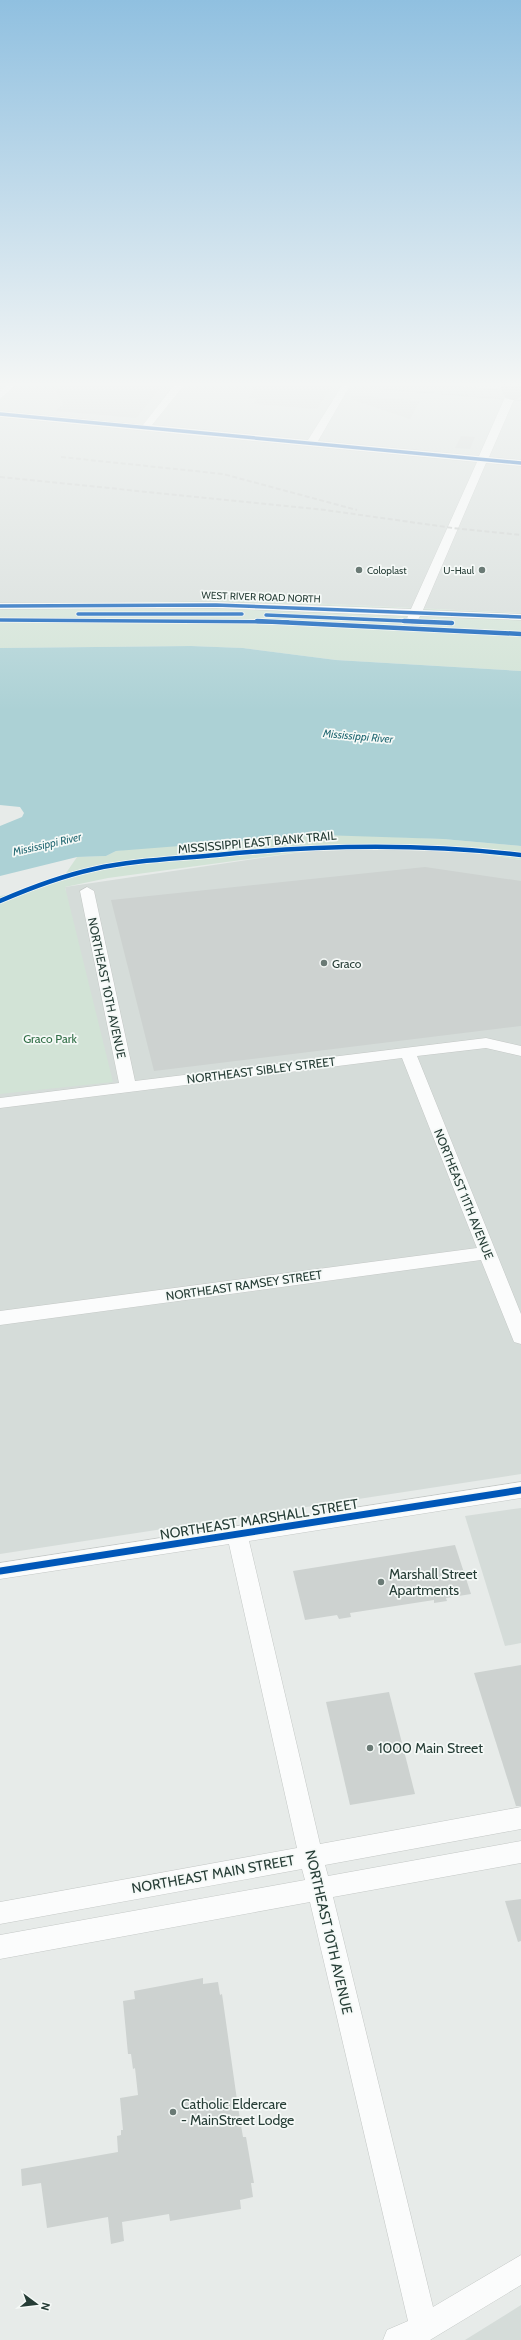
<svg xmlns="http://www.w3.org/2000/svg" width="521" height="2340" viewBox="0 0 521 2340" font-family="Cabin,sans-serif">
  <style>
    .built { fill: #d5dcd9 }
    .green { fill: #d2e3d6 }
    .water { fill: #acd1d5 }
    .building { fill: #cdd2d0 }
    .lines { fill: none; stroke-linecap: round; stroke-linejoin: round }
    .minor-casing { stroke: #c4c8c6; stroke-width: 1 }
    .major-casing { stroke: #c3cac7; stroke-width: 2 }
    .highway-casing { stroke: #c3cac7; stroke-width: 24 }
    .minor { fill: #fbfcfc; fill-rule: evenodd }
    .major { fill: #cfd6d4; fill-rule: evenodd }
    .highway { stroke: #bcc2c1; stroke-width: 22 }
    .rail { stroke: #c8ccca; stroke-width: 2; stroke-dasharray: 5 2.5; stroke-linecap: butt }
    .cycleway-far2-casing { stroke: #f5f9f7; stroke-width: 5 }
    .cycleway-far1-casing { stroke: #f5f9f7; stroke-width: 6 }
    .cycleway-casing { stroke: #f5f9f7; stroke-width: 10 }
    .cycleway-far2 { stroke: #0057b8; stroke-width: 3.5 }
    .cycleway-far1 { stroke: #0057b8; stroke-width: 4.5 }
    .cycleway { stroke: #0057b8; stroke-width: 7 }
    .poi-dot { fill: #6a7a75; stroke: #f5f9f7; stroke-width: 1.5 }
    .labels { text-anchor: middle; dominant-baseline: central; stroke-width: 3.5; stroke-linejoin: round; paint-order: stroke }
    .far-poi-label { font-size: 10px; fill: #263d36; stroke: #f5f9f7; text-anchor: start }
    .far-street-label { font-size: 10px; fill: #263d36; stroke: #f5f9f7 }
    .far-water-label { font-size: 11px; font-style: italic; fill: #256a74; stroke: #f5f9f7 }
    .street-label { font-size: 12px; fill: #263d36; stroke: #f5f9f7 }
    .poi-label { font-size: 12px; fill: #263d36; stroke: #f5f9f7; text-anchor: start }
    .park-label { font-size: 12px; fill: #337048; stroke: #f5f9f7 }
    .near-street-label { font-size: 14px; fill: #263d36; stroke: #f5f9f7 }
    .near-poi-label { font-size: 14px; fill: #263d36; stroke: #f5f9f7; text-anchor: start }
  </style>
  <rect width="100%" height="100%" fill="#e7ebe9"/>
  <!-- built -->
  <g class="built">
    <path d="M0,384H344L521,400V613L243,600L0,604Z"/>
    <path d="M329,848L454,850L521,860V1474L0,1554V905L66,892L65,887Z"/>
    <path d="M521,1508V1643L505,1646L465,1516Z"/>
    <path d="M521,2305V2340H464H465Z"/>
  </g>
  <!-- green -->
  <g class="green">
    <path d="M243,600L521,613V671L336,660L243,648L191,646L0,648V604Z"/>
    <path d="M348,835L443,839L521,846V860L454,850L329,848L108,878L65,887L113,1082L0,1094V896L22,892L62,879L77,857L106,856L116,851L137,848L290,836Z"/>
  </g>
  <!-- water -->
  <path class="water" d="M191,646L243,648L336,660L521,671V846L443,839L321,835L116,851L106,856L77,857L0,876V826L22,817L24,813L20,807L0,805V648Z"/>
  <!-- building -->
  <g class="building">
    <path d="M62,384H164L136,418L56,411L63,404L56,391Z"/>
    <path d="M258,384H312L332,386L317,409L253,404L257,398H248Z"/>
    <path d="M351,395L420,401L410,419L350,399Z"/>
    <path d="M461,436L475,437L470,449L455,448Z"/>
    <path d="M425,867L521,881V1026L154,1071L111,900Z"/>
    <path d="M455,1545L471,1594L446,1598L447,1601L434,1603V1600L350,1613L351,1617L339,1619L337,1615L305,1620L293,1571Z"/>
    <path d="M521,1665V1806H516L474,1673Z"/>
    <path d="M389,1692L415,1794L350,1805L326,1702Z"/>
    <path d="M521,1899V1941L518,1942L505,1901Z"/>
    <path d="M203,1978V1984L218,1982L220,1995L222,1994L238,2107L243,2137H246L254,2183H251L253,2197L240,2200L241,2209L170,2221L169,2214L122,2222L124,2241L111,2244L108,2217L47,2228L41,2183L22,2186L21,2169L118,2152L117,2136L121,2135V2130H123L120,2098L138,2095L135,2068L133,2069L131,2054H128L123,2001L135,1999L134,1991Z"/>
  </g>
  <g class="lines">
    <defs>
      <g id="minor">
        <path d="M7,384H17L0,399V391Z"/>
        <path d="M175,384H185L152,425L308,440L343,384H351L318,441L479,456L506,395L514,393L516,395L489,457L521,460V466L486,463L423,610L521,614V620L420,616L416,623L412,624L406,621L408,616L216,608L0,609V603L216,602L411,609L477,462L0,417V411L143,425Z"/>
        <path d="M87,887L94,891L135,1081L486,1038L521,1046V1056L486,1048L417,1056L521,1314V1344L514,1342L512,1337L481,1260L0,1325V1311L477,1248L402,1058L0,1108V1098L119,1083L80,891Z"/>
        <path d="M521,1482V1498L249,1541L320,1844L521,1807V1829L325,1865L328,1876L521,1841V1863L333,1897L433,2307L521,2255V2285L430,2340H383L387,2330L408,2321L310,1902L0,1959V1935L305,1880L302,1869L0,1924V1902L297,1848L229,1544L0,1579V1563Z"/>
      </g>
      <path id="major" d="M370,384H417L521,392V400L376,388Z"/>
      <path id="highway" d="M513,384V389"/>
    </defs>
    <!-- minor casing -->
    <use href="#minor" class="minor-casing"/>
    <!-- major casing -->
    <use href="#major" class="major-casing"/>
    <!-- highway casing -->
    <use href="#highway" class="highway-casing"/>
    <!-- minor -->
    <use href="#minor" class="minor"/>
    <!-- major -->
    <use href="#major" class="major"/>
    <!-- highway -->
    <use href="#highway" class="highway"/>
    <!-- rail -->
    <g class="rail">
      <path d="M61,457L223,474L357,510"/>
      <path d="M0,477L325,510L453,528L521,535"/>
    </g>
    <defs>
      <g id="cycleway-far2">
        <path d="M0,414L521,463"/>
        <path d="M0,606L216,605L521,617"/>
        <path d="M78,614H242"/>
        <path d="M266,615L428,622"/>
        <path d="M0,620L288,622"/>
      </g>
      <g id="cycleway-far1">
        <path d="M257,621L521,634"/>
        <path d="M404,621L452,623"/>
        <path d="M0,901C30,888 62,876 94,869C134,860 176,859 217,855C319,845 419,843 521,855"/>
      </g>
      <path id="cycleway" d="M0,1571L521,1490"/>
    </defs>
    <!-- cycleway-far2 casing -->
    <use href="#cycleway-far2" class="cycleway-far2-casing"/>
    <!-- cycleway-far1 casing -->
    <use href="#cycleway-far1" class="cycleway-far1-casing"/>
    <!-- cycleway casing -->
    <use href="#cycleway" class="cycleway-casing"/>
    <!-- cycleway-far2 -->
    <use href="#cycleway-far2" class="cycleway-far2"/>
    <!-- cycleway-far1 -->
    <use href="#cycleway-far1" class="cycleway-far1"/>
    <!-- cycleway -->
    <use href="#cycleway" class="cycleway"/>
  </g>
  <!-- sky -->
  <linearGradient id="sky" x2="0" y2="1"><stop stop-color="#90c0e0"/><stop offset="0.54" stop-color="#f4f6f5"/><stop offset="1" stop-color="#f4f6f5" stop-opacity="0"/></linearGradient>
  <rect width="521" height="711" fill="url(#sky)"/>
  <!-- markers -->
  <g class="poi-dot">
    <circle cx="359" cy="570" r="4"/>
    <circle cx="482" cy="570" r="4"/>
    <circle cx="324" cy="963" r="4"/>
    <circle cx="381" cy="1582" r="4"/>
    <circle cx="370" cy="1748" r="4"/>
    <circle cx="173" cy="2112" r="4"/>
  </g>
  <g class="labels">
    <!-- far-poi labels -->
    <g class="far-poi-label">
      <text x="367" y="570">Coloplast</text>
      <text x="474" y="570" text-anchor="end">U-Haul</text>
    </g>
    <!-- far-street labels -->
    <g class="far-street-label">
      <text transform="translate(261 597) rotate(2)">WEST RIVER ROAD NORTH</text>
    </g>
    <!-- far-water labels -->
    <g class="far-water-label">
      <text transform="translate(358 736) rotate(5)">Mississippi River</text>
      <text transform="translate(47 844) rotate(-13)">Mississippi River</text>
    </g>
    <!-- street labels -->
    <g class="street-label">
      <text transform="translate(257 842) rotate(-5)">MISSISSIPPI EAST BANK TRAIL</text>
      <text transform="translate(107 988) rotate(78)">NORTHEAST 10TH AVENUE</text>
      <text transform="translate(261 1070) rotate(-7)">NORTHEAST SIBLEY STREET</text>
      <text transform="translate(464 1194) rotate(68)">NORTHEAST 11TH AVENUE</text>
      <text transform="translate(244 1285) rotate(-8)">NORTHEAST RAMSEY STREET</text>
    </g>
    <!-- poi labels -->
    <g class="poi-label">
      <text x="332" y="963">Graco</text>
    </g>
    <!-- park labels -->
    <g class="park-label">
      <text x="50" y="1038">Graco Park</text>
    </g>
    <!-- near-street labels -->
    <g class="near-street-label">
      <text transform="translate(259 1519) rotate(-9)">NORTHEAST MARSHALL STREET</text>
      <text transform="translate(213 1874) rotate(-10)">NORTHEAST MAIN STREET</text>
      <text transform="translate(329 1932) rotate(77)">NORTHEAST 10TH AVENUE</text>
    </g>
    <!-- near-poi labels -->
    <g class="near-poi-label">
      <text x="389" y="1574">Marshall Street<tspan x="389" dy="16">Apartments</tspan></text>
      <text x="378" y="1748">1000 Main Street</text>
      <text x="181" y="2104">Catholic Eldercare<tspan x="181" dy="16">- MainStreet Lodge</tspan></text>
    </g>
  </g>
  <!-- north arrow -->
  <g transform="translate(36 2304) rotate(105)" stroke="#f5f9f7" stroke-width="3" paint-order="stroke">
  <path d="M0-3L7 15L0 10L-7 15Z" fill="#263d36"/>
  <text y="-6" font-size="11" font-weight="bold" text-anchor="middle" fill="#263d36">N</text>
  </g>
</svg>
